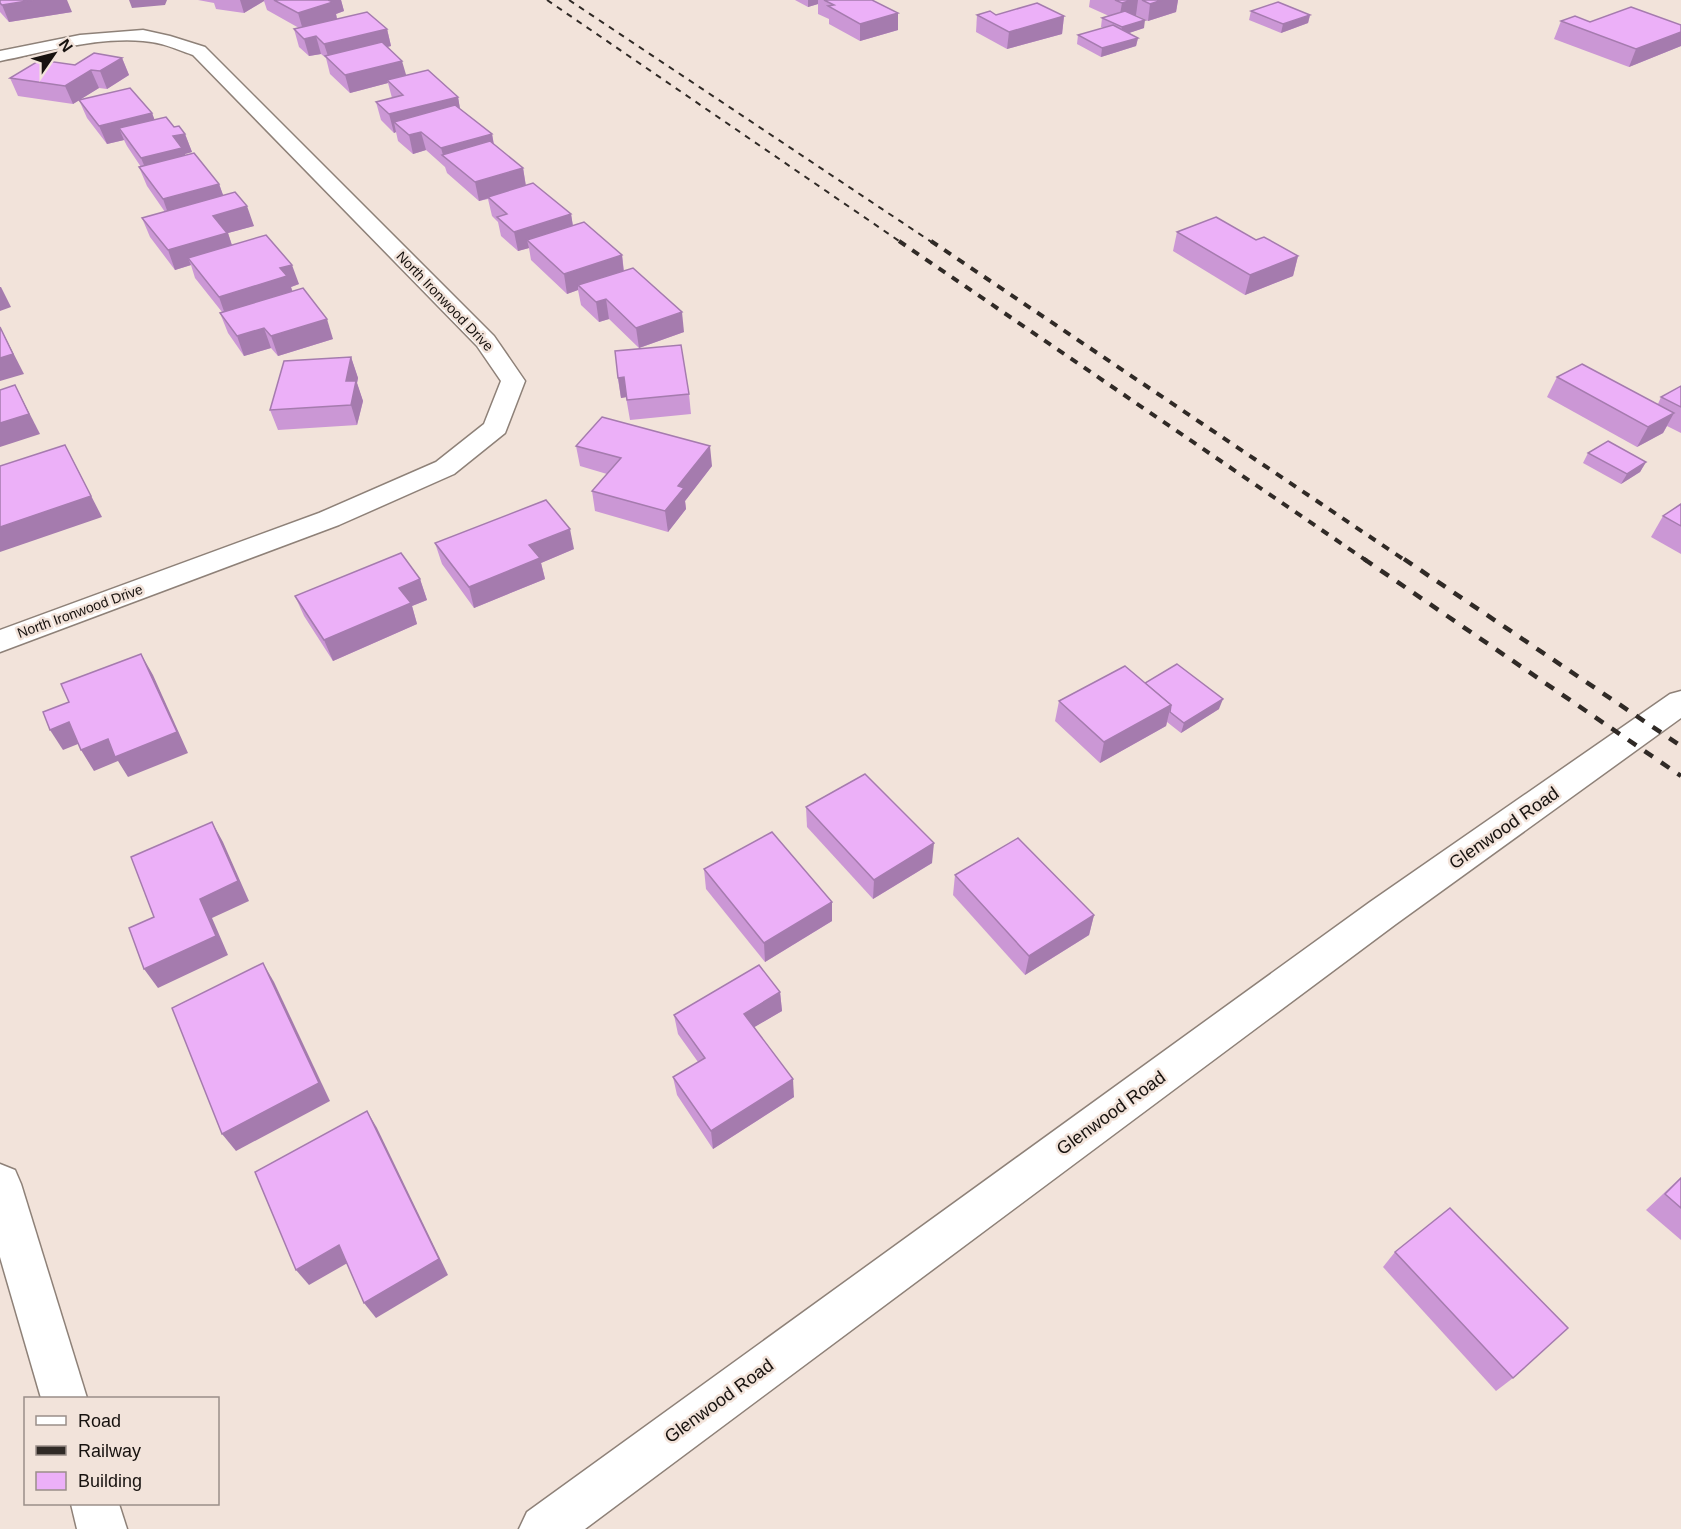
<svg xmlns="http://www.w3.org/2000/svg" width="1681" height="1529" viewBox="0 0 1681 1529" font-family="Arial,sans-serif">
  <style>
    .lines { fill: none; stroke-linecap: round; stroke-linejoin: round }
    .minor-casing { stroke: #8e8178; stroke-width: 3 }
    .tertiary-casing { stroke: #8e8178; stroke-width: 3 }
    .minor { fill: #fff; fill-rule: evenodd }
    .tertiary { fill: #fff; fill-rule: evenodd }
    .rail-far2 { stroke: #302a26; stroke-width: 2; stroke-dasharray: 6 6; stroke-linecap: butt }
    .rail-far1 { stroke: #302a26; stroke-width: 4; stroke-dasharray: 8 8; stroke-linecap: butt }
    .rail { stroke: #302a26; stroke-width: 4.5; stroke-dasharray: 10 10; stroke-linecap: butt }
    .wall { fill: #cb97d5 }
    .shaded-wall { fill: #a57bae }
    .building { fill: #ecb0f8; stroke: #a57bae; stroke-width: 1.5 }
    .labels { text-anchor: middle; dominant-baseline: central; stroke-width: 5; stroke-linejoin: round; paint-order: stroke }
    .far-street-label { font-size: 14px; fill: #17120f; stroke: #f2e3da }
    .near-street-label { font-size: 18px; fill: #17120f; stroke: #f2e3da }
  </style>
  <rect width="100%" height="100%" fill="#f2e3da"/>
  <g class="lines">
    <defs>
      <g id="minor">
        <path d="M143,30L170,36L205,47L494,336L525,381L505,433L454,474L339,525L0,652V630L319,513L436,462L484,424L501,381L477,346L193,55C176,49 161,42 143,41C96,37 46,52 0,61V51L80,35Z"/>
        <path d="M0,1164L15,1170L21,1184L87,1398H41L0,1257Z"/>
        <path d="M71,1504H119L127,1529H77Z"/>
      </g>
      <path id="tertiary" d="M1681,691V718L1396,924L585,1529H519L527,1512L1370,902L1670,694Z"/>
    </defs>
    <!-- minor casing -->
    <use href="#minor" class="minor-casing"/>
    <!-- tertiary casing -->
    <use href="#tertiary" class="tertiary-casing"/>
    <!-- minor -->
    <use href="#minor" class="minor"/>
    <!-- tertiary -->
    <use href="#tertiary" class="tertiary"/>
    <!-- rail-far2 -->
    <g class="rail-far2">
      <path d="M547,0L902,243"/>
      <path d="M569,0L933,243"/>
    </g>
    <!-- rail-far1 -->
    <g class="rail-far1">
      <path d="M899,241L1367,561"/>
      <path d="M931,241L1406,561"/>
    </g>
    <!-- rail -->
    <g class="rail">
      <path d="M1364,559L1681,776"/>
      <path d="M1404,559L1681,746"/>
    </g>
  </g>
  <!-- wall -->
  <g class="wall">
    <path d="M0,0L72,12L9,22L0,12Z"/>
    <path d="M198,0H341L344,11L336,14L337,19L387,29L391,46L387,47L406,75L458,97L460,109L492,134L494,144L523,168L526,186L571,214L573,226L622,255L624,271L684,332L639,348L609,319L599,322L581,305L578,290L567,294L531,260L529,248L518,251L501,236L498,222L492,216L488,199L479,201L447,173L445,167L426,150L413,154L398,141L396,132L394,133L381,120L376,102L392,98L388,83L350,93L330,74L326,58L321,54L309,56L299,47L294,29L299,28L267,10L264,1L244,13L216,9L214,3Z"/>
    <path d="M795,0H872L898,13V30L860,41L829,24V19L818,14V4L808,7Z"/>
    <path d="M1090,0H1178L1176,12L1148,21L1136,15L1144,28L1129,33L1138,38L1136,46L1101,57L1077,44L1078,35L1104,28L1101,27L1102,18L1109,16L1089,7Z"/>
    <path d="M1251,11L1310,15L1308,23L1281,33L1249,20Z"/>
    <path d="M977,15H996L1064,16L1062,34L1007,49L976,32Z"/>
    <path d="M1561,21L1681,25V46L1629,67L1554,39Z"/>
    <path d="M122,58L129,75L107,89L99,88L73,104L18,96L10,78L75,65Z"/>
    <path d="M79,100L152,113L154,119L174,127L185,134L192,152L185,154V156L219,184L223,195L254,226L228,233L232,245L299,284L291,287L292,291L333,339L278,356L271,348L244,356L228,333L220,313L222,312L195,278L191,265L175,270L150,237L142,218L165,212L147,186L139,167H141L127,146L124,140L107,144L87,118Z"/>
    <path d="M1177,232L1256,240L1298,256L1293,276L1245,295L1173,251Z"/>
    <path d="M351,357L358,378L357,383L363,401L357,425L278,430L270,410Z"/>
    <path d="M1557,377L1658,404L1661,397L1681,386V433L1667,426L1663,433L1637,447L1547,397Z"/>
    <path d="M618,378L689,394L691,414L630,420L626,397L621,398Z"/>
    <path d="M576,446L712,466L685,501L686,509L668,532L595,511L592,491L607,474L580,466Z"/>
    <path d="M1588,453L1646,462L1640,472L1621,484L1583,463Z"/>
    <path d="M1681,504V554L1651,537L1663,516Z"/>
    <path d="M435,543L574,549L541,563L545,579L474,608L442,564Z"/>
    <path d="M420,579L427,600L412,606L417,624L333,661L304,616L295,596Z"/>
    <path d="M1145,683L1219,709L1181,733L1167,722L1166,726L1100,763L1055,721L1059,701Z"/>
    <path d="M806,807L932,863L873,899L807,827Z"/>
    <path d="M704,869L832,902V921L765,962L706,889Z"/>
    <path d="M955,875L1094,915L1089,935L1025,975L953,895Z"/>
    <path d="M780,992L782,1011L754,1027L794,1097L713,1149L677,1095L673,1077L698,1062L678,1034L674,1015Z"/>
    <path d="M1681,1177V1240L1646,1210Z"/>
    <path d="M1395,1252L1513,1378L1496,1391L1383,1267Z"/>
  </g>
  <!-- shaded-wall -->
  <g class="shaded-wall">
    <path d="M33,0H67L72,12L9,22L2,5Z"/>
    <path d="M129,0H167L165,5L132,8Z"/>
    <path d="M240,0H264V1L244,13Z"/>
    <path d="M325,0H341L344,11L336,14L337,19L303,30L298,13Z"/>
    <path d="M808,0H818V4L808,7Z"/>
    <path d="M1132,0H1138L1136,15L1119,20L1122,3Z"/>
    <path d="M1160,0H1178L1176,12L1148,21L1150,4Z"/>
    <path d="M898,13V30L860,41V24Z"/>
    <path d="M1310,15L1308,23L1281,33L1283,24Z"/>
    <path d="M1064,16L1062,34L1007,49L1009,32Z"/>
    <path d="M1145,20L1144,28L1120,36L1122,27Z"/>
    <path d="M387,29L391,46L331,61L329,59L324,44Z"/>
    <path d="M1681,32V46L1629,67L1636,49Z"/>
    <path d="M316,36L321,54L309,56L304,39Z"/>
    <path d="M1138,38L1136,46L1101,57L1102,48Z"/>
    <path d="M122,58L129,75L107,89L100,71Z"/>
    <path d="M402,61L407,78L387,80L388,83L350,93L345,75Z"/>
    <path d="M91,70L99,88L73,104L65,86Z"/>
    <path d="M458,97L461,115L394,122L396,132L394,133L389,114Z"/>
    <path d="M152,113L159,131L119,128L124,140L107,144L99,126Z"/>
    <path d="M421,132L426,150L413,154L409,135Z"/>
    <path d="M185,134L192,152L185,154L189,167L149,177L141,158L173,136Z"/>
    <path d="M492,134L495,153L443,155L441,148Z"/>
    <path d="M523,168L526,187L479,201L475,182Z"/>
    <path d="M219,184L226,203L170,219L163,199Z"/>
    <path d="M247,206L254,226L228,233L234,252L188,258L191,265L175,270L168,250L213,216Z"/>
    <path d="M571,214L574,233L527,240L529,248L518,251L514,232Z"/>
    <path d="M622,255L624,275L578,285V290L567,294L564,274Z"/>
    <path d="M1298,256L1293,276L1245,295L1250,275Z"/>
    <path d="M292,265L299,284L291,287L294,296L226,317L219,297L280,268Z"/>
    <path d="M0,287H1L11,307L0,311Z"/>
    <path d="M606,299L609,319L599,322L596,302Z"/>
    <path d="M682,312L684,332L639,348L636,328Z"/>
    <path d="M327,319L333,339L278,356L271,336Z"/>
    <path d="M0,327L24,374L0,381Z"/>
    <path d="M264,328L271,348L244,356L237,336Z"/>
    <path d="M351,357L358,378L357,383L363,401L357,425L351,405L346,381Z"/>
    <path d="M624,377L627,397L621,398L618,378Z"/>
    <path d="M15,385L40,434L0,447V423Z"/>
    <path d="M1674,413L1663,433L1637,447L1648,427Z"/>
    <path d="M65,445L102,517L0,552V527Z"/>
    <path d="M710,446L712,466L685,501L686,509L668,532L665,511L678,486Z"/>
    <path d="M1646,462L1640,472L1621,484L1627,474Z"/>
    <path d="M570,529L574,549L541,563L545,579L474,608L469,587L529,545Z"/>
    <path d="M420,579L427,600L412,606L417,624L333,661L324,640L399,588Z"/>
    <path d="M141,654L153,675L188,753L128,777L118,761L94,771L81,750Z"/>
    <path d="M1223,699L1219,709L1181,733L1184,723Z"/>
    <path d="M1171,705L1166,726L1100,763L1104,742Z"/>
    <path d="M69,722L83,742L63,750L50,730Z"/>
    <path d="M212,822L223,842L249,901L212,918L228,955L158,988L144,969L200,899Z"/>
    <path d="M934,843L932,863L873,899L874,880Z"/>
    <path d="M832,902V921L765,962L764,943Z"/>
    <path d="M1094,915L1089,935L1025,975L1029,956Z"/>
    <path d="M263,963L274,982L330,1101L236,1151L222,1134Z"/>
    <path d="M780,992L782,1011L746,1032L744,1014Z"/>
    <path d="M793,1079L794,1097L713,1149L711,1131Z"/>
    <path d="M367,1111L377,1128L448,1275L376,1318L364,1303Z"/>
    <path d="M339,1245L351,1261L309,1285L296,1270Z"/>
  </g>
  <!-- building -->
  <g class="building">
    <path d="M0,0H33L2,5L0,3Z"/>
    <path d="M274,0H328L333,2L298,13Z"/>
    <path d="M824,0H872L898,13L860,24L828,6L834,5Z"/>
    <path d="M1115,0H1132L1122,3Z"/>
    <path d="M1142,0H1162L1150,4Z"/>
    <path d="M1278,2L1310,15L1283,24L1251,11Z"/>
    <path d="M1037,3L1064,16L1009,32L977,15L990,11L996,15Z"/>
    <path d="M1631,7L1681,25V32L1636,49L1561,21L1575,16L1590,22Z"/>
    <path d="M1125,11L1145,20L1122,27L1102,18Z"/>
    <path d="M367,12L387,29L324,44L316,36L304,39L294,29Z"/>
    <path d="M1113,25L1138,38L1102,48L1078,35Z"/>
    <path d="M382,42L402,61L345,75L325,56Z"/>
    <path d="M94,53L122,58L100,71L91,70L65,86L10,78L40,60L75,65Z"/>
    <path d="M428,70L458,97L389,114L376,102L403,95L387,80Z"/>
    <path d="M130,88L152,113L99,126L79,100Z"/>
    <path d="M455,105L492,134L441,148L421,132L409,135L394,122Z"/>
    <path d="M166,117L174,127L179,126L185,134L173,136L182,148L141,158L119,128Z"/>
    <path d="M490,141L523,168L475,182L442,155Z"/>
    <path d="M194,153L219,184L163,199L139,167Z"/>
    <path d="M533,183L571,214L514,232L497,217L507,214L488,197Z"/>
    <path d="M235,192L247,206L213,216L227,233L168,250L142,218Z"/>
    <path d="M1216,217L1256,240L1264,237L1298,256L1250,275L1177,232Z"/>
    <path d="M584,222L622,255L564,274L527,240Z"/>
    <path d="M266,235L292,265L280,268L287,276L219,297L188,258Z"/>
    <path d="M633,268L682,312L636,328L606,299L596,302L578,285Z"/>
    <path d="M303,288L327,319L271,336L264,328L237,336L220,313Z"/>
    <path d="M0,327L13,354L0,358Z"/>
    <path d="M681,345L689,394L627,400L624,377L618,378L615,351Z"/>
    <path d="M351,357L346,381H356L351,405L270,410L284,361Z"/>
    <path d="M1582,364L1674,413L1648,427L1557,377Z"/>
    <path d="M15,385L29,414L0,423V390Z"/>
    <path d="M1681,386V407L1661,397Z"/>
    <path d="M602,417L710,446L678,486L684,488L665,511L592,491L621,458L576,446Z"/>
    <path d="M1608,441L1646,462L1627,474L1588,453Z"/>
    <path d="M65,445L91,496L0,527V466Z"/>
    <path d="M546,500L570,529L529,545L540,558L469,587L435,543Z"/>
    <path d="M1681,504V526L1663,516Z"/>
    <path d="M401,553L420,579L399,588L411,603L324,640L295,596Z"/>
    <path d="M141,654L177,732L115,757L108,739L81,750L69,722L50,730L43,712L69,702L61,684Z"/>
    <path d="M1177,664L1223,699L1184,723L1170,712L1171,705L1145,683Z"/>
    <path d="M1125,666L1171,705L1104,742L1059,701Z"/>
    <path d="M865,774L934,843L874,880L806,807Z"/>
    <path d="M212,822L238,881L200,899L216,936L144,969L129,928L154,917L131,857Z"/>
    <path d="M772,832L832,902L764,943L704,869Z"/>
    <path d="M1018,838L1094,915L1029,956L955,875Z"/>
    <path d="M263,963L319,1083L222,1134L172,1008Z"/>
    <path d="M759,965L780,992L744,1014L793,1079L711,1131L673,1077L705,1058L674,1015Z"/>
    <path d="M367,1111L439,1259L364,1303L339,1245L296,1270L255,1172Z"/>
    <path d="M1681,1178V1208L1665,1194Z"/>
    <path d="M1450,1208L1568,1328L1513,1378L1395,1252Z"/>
  </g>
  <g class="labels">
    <!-- far-street labels -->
    <g class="far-street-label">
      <text transform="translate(445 301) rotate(46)">North Ironwood Drive</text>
      <text transform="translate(80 611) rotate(-20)">North Ironwood Drive</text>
    </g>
    <!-- near-street labels -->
    <g class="near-street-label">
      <text transform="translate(1504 828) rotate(-35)">Glenwood Road</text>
      <text transform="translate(1111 1113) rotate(-36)">Glenwood Road</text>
      <text transform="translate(719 1401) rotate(-36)">Glenwood Road</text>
    </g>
  </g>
  <!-- legend -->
  <rect x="24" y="1397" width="195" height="108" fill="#f2e3da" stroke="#9a8f89" stroke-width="1.5"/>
  <rect x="36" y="1416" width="30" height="9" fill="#ffffff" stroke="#9a8f89" stroke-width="1.5"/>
  <text x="78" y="1427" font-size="18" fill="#17120f">Road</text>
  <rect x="36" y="1446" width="30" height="9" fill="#302a26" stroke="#9a8f89" stroke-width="1.5"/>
  <text x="78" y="1457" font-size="18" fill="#17120f">Railway</text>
  <rect x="36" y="1472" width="30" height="18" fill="#ecb0f8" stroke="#9a8f89" stroke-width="1.5"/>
  <text x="78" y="1487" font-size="18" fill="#17120f">Building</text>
  <!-- north arrow -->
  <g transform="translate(54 54) rotate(55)" stroke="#f2e3da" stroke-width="4.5" paint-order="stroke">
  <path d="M0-4.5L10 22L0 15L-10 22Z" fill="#17120f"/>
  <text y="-9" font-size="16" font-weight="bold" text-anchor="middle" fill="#17120f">N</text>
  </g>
</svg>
